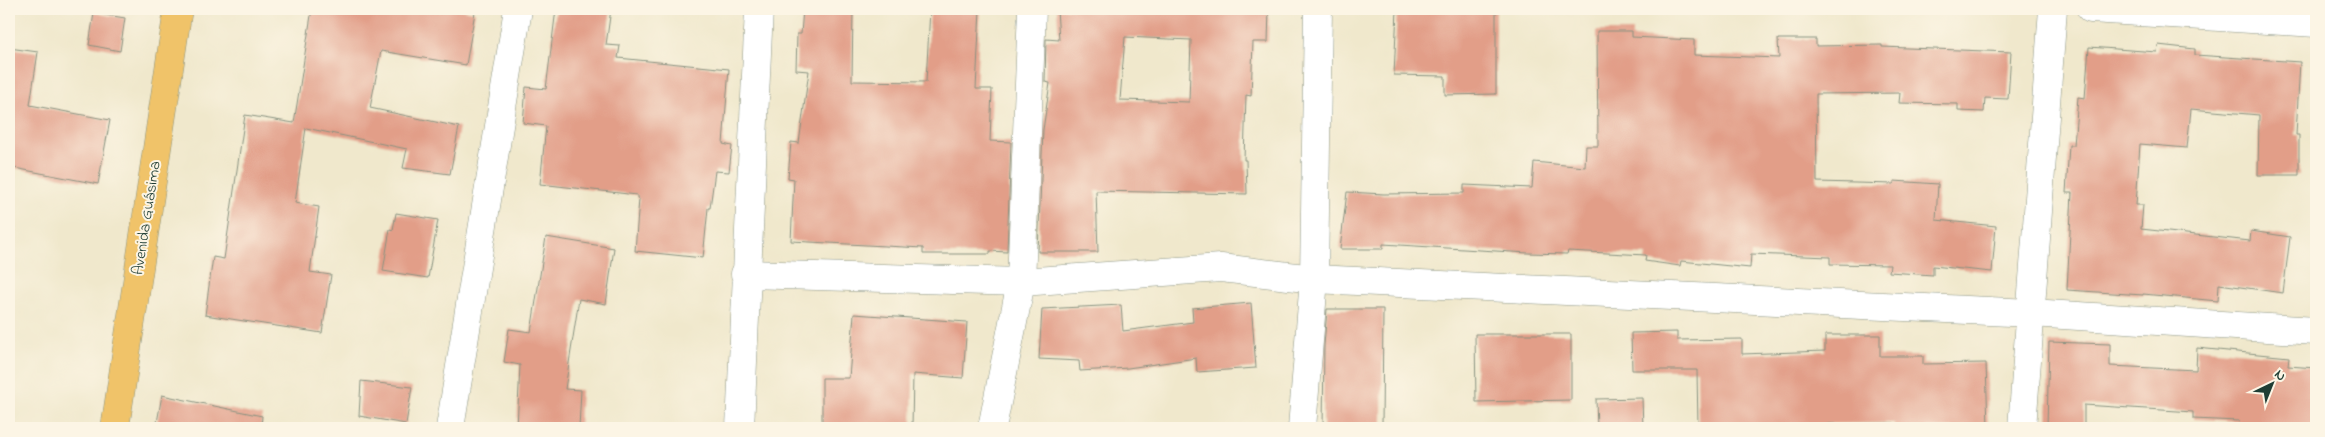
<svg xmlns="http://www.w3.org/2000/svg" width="2325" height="437" viewBox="0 0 2325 437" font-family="'Indie Flower',sans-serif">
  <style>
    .building { fill: #e29e88; fill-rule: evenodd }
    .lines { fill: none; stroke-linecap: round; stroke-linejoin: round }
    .minor-casing { stroke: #889280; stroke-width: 29 }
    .major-casing { stroke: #889280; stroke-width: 29 }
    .minor { stroke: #fff; stroke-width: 28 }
    .major { stroke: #f0c369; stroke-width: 28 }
    .labels { text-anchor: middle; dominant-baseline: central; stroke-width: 4; stroke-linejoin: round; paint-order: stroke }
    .street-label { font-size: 16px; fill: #1f3d34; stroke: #fcf5e5 }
  </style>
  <rect width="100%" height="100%" fill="#fcf5e5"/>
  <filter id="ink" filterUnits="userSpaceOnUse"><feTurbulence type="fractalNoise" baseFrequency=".02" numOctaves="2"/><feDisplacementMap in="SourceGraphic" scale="10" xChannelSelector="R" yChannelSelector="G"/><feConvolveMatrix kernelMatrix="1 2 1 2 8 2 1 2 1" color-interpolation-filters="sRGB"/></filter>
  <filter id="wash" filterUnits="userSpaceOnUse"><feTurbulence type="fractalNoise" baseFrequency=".0096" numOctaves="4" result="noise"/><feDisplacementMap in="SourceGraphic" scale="20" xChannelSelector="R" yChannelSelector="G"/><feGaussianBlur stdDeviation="1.12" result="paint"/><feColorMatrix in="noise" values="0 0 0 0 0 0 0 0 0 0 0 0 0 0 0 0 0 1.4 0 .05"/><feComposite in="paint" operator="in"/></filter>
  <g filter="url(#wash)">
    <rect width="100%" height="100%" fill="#f0e8cc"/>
    <g id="blocks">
      <!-- building -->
      <g class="building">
        <path d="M312,9H458L475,12L466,65L381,51L370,108L459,127L450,174L403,168L407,149L306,128L295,203L319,207L310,272L331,275L322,333L205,315L213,257L224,259L245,115L294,123Z"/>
        <path d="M556,9H611L606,45L620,46L618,58L729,69L723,144L732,146L729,172L715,171L710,208H708L703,258L635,251L639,199L637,198V195L540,184L546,126L523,123L526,87L546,89Z"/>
        <path d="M803,9H853L852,81L926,82L930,9H980L976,89H992L990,141L1011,142L1007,252L990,251V254H923V248L791,241L794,179L788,178L791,142L799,143L809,71L796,70L797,34H801Z"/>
        <path d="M1057,9H1269L1268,42H1253L1251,96L1246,95L1244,160H1246L1247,194L1096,191L1098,252H1038L1043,130L1050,83L1045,82L1046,39L1059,40ZM1125,37L1191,40L1189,102L1120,100Z"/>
        <path d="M1397,9H1496V94L1445,95V76L1394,75Z"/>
        <path d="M94,13L125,18L120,51L89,45Z"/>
        <path d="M1597,31H1632V37L1694,40V55L1779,58L1778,39H1816V46L1882,45V47L2011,52L2008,99L1985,98L1984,112L1958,111V104L1899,103L1900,93L1816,94L1817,182L1894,184V181L1938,184L1936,220L1996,226L1992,272L1933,266V275L1889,272L1890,265L1830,264V257L1751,254L1750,268L1681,261L1680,266L1645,261L1646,255L1568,251L1567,254L1528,253L1383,244V249H1340L1347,192L1384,194L1464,193V185L1532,188L1534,162L1585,167L1586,146H1598Z"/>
        <path d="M2158,45L2195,49V55L2300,62L2296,135H2299V175H2258L2259,115L2191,109L2187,148L2140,144L2136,205H2143L2141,229L2250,241L2251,231L2290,237L2283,293L2219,284L2218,301L2143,294V295L2067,290L2072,193H2066L2069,145H2074L2078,97L2085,98L2089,47L2157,52Z"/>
        <path d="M9,48L38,52L30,105L110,120L98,184L9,167Z"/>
        <path d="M396,213L438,220L428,278L383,271L390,229L393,230Z"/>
        <path d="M546,237L614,248L606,304L579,299L565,389L581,390L579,428H517L520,365L504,362L509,329L531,332Z"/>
        <path d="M1251,303L1256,368L1197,372L1196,358L1128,368L1080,371L1079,361L1039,359L1042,309L1121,305L1123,331L1193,322L1192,308Z"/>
        <path d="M1327,309H1383L1382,428H1323L1324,345Z"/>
        <path d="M854,314L967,322L963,378L913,374L912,428H822V378H849Z"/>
        <path d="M1677,332V340L1742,339V354L1825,351V335H1880V356H1923V364L1986,363L1988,428H1894V423L1810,424L1811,428H1698L1697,370H1632L1631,333Z"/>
        <path d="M1475,334H1571V400L1476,402Z"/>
        <path d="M2049,342L2110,344V366L2196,370L2197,348L2289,357L2288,366L2316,368V428H2238L2239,421L2193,419V412L2084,405V428H2047Z"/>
        <path d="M361,381L412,387L406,424L359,416Z"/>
        <path d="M162,395L262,416L261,428H156Z"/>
        <path d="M1642,398L1643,428H1597L1596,399Z"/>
      </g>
    </g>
  </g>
  <g filter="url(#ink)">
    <use href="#blocks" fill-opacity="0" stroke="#889280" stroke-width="1"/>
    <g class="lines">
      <defs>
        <g id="minor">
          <path d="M2091,9L2316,23"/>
          <path d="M745,274L1021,282L1221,268L1314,279L2031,313L2316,331"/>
          <path d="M450,428L518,9"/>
          <path d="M740,428L759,9"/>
          <path d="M992,428L1021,282L1032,9"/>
          <path d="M1302,428L1314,279L1318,9"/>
          <path d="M2022,428L2053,9"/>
        </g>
        <path id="major" d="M115,428L178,9"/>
      </defs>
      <!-- minor casing -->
      <use href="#minor" class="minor-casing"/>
      <!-- major casing -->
      <use href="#major" class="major-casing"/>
      <!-- minor -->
      <use href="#minor" class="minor"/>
      <!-- major -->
      <use href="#major" class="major"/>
    </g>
  </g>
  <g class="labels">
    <!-- street labels -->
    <g class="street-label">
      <text transform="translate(147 218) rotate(-81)">Avenida Guásima</text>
    </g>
  </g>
  <!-- margin -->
  <rect width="2325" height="437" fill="none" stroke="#fcf5e5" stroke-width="30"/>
  <!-- north arrow -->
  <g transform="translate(2272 384) rotate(43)" stroke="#fcf5e5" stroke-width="4" paint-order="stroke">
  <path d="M0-4L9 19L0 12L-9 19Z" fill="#1f3d34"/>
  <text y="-8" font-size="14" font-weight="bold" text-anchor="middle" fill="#1f3d34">N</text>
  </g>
</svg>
